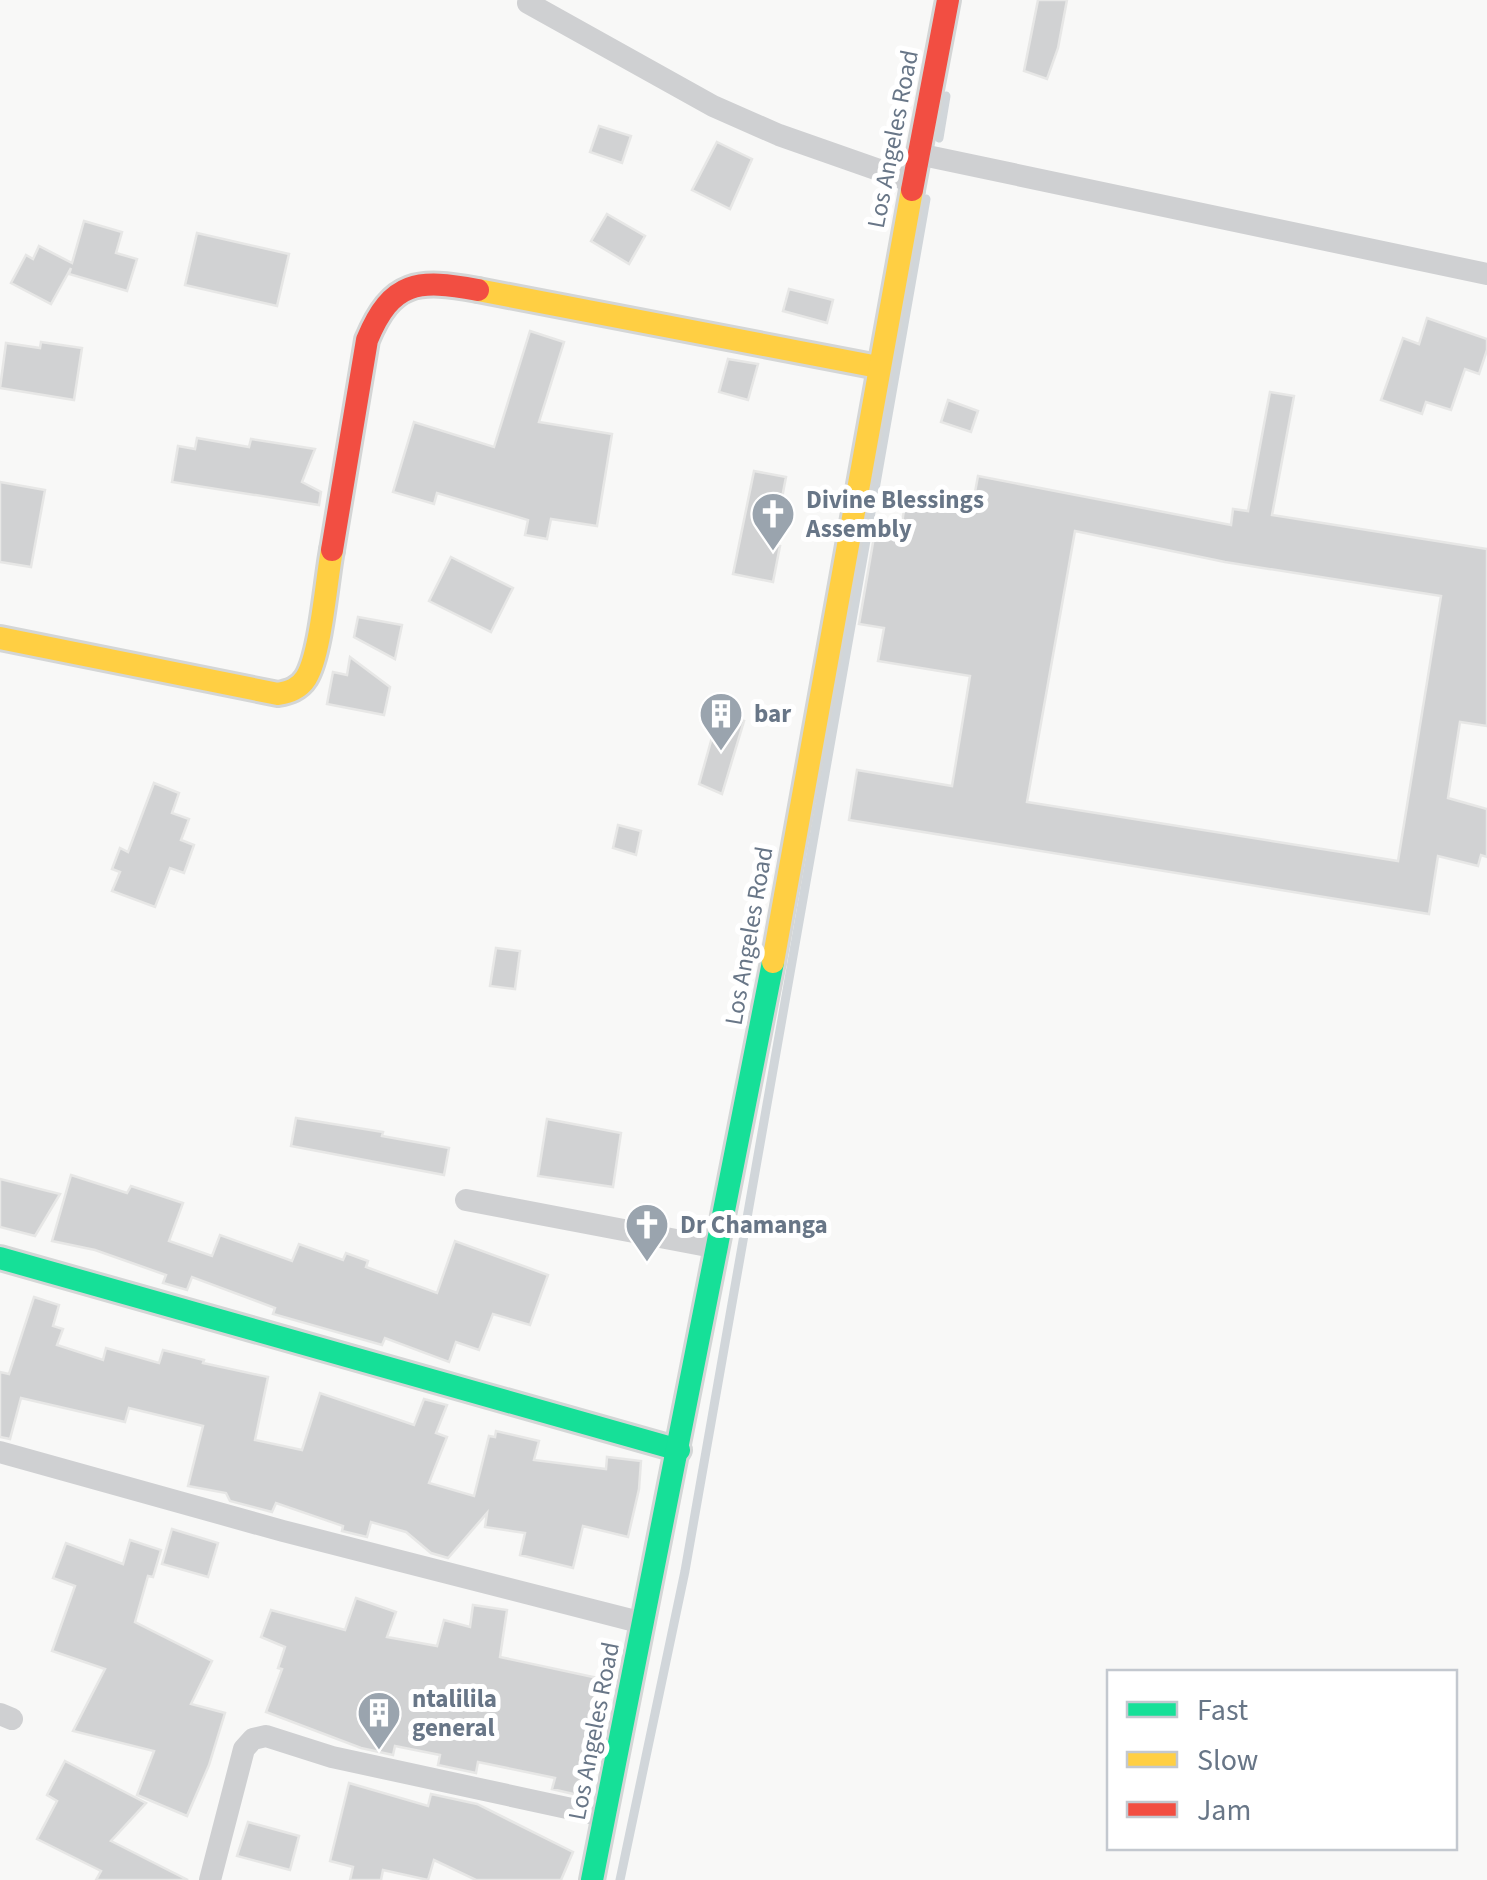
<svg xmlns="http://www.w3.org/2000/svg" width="1487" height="1880" viewBox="0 0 1487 1880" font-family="'Source Sans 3',sans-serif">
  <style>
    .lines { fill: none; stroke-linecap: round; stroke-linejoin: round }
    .stream { stroke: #d1d6da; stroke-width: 9 }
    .building { fill: #d1d2d3; stroke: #e7e7e6; stroke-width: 2.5; fill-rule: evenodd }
    .fast-casing { stroke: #d4d6d6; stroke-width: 28 }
    .slow-casing { stroke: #d4d6d6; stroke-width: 28 }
    .jam-casing { stroke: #d4d6d6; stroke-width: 28 }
    .street { stroke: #cfd0d2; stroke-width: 22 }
    .fast { stroke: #16e098; stroke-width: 22 }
    .slow { stroke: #ffcf43; stroke-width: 22 }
    .jam { stroke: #f24e42; stroke-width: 22 }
    .labels { text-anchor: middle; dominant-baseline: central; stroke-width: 10; stroke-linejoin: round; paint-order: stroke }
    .street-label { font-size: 25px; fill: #687687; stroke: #fff }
    .poi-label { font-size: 25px; font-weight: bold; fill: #687687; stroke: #fff; text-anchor: start }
  </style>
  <rect width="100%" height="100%" fill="#f8f8f7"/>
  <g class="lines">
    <!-- stream -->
    <g class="stream">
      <path d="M939,138L946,96"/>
      <path d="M620,1880L685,1571L926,199"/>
    </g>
  </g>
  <!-- building -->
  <g class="building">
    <path d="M1038,0H1067L1058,48L1047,79L1024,71Z"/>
    <path d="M599,126L631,136L622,163L590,152Z"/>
    <path d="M717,142L752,159L730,209L692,190Z"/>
    <path d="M607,214L645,236L629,264L591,241Z"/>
    <path d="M84,221L122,232L116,253L137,259L127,291L69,274L71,268L51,304L11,283L26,255L33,259L39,246L72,263Z"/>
    <path d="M197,233L289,254L277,306L185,285Z"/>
    <path d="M789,289L833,300L827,323L783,311Z"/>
    <path d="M1427,318L1487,339V350L1479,374L1465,369L1451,410L1426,402L1422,414L1381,400L1403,338L1419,344Z"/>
    <path d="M530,331L564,342L539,422L612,434L597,526L551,519L547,539L525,535L528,520L437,493L434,504L393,492L414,422L494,447Z"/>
    <path d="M41,342L82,348L74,400L0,388L6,343L40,348Z"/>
    <path d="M728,359L758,364L748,400L719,392Z"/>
    <path d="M1270,392L1294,396L1272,515L1487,549V726L1460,722L1448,798L1487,809V857L1481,855L1478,866L1438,856L1429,914L849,820L857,770L952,786L970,676L878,661L884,628L859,624L875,531L900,535L907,492L973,503L978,476L1231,525L1233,509L1248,511ZM1075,531L1225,562L1441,596L1398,861L1027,802Z"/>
    <path d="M948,400L978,411L971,432L941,422Z"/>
    <path d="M197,438L249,447L251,439L315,449L302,482L321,492L319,505L172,482L178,446L195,449Z"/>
    <path d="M754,471L786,477L773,545L780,546L773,582L733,574Z"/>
    <path d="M0,482L45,490L31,567L0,562Z"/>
    <path d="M451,557L513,588L491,632L429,601Z"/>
    <path d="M358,617L402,625L395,659L354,637Z"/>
    <path d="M350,657L390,687L384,715L327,704L333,672L347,675Z"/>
    <path d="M718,716L744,721L722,794L699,784Z"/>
    <path d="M154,783L179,793L172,813L189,819L181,840L194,845L184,873L170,868L155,907L112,891L120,872L112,869L120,848L128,852Z"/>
    <path d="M618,825L641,831L636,855L613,848Z"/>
    <path d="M496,948L520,951L515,989L490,986Z"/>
    <path d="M296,1118L383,1132L382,1136L449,1148L444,1175L291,1146Z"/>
    <path d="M547,1119L621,1133L613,1187L538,1176Z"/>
    <path d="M71,1175L127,1193L131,1186L183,1203L169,1241L212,1256L220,1235L292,1261L299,1244L343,1260L346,1253L368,1261L366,1267L437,1293L455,1241L548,1275L530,1325L493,1314L479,1350L456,1342L449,1362L385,1338L382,1345L273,1314L275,1308L192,1277L187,1290L163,1283L166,1275L95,1250L52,1241Z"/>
    <path d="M0,1179L60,1194L35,1236L0,1227Z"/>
    <path d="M34,1297L59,1305L53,1326L63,1329L57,1345L103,1360L106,1348L159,1363L163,1350L204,1360L203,1363L268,1377L255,1440L302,1450L320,1393L414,1425L424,1399L447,1405L436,1433L447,1437L429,1483L474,1496L489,1436L495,1437L496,1431L539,1441L534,1460L606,1469L607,1457L641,1461L639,1489L628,1537L583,1526L573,1568L520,1555L525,1533L485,1527L487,1513L448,1558L431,1553L406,1532L371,1522L367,1537L342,1531L343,1526L276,1503L272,1512L230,1501L226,1493L188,1486L203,1426L129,1408L125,1422L21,1398L10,1439L0,1437V1372L9,1374Z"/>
    <path d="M172,1529L218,1543L208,1577L162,1564Z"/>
    <path d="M130,1540L161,1550L153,1577L148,1576L135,1622L212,1661L191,1704L225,1713L209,1765L187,1816L137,1795L154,1751L73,1731L105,1669L52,1651L75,1586L53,1578L66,1543L123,1564Z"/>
    <path d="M356,1598L396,1612L387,1637L437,1646L444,1620L470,1627L473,1605L507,1610L500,1657L607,1680L582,1796L552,1789L555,1778L478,1762L476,1773L438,1765L440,1755L395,1746L393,1755L361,1748L266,1712L282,1669L278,1668L285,1647L261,1637L271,1610L345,1630Z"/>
    <path d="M65,1761L146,1803L111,1841L188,1880H96L101,1871L37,1839L57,1801L47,1795Z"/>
    <path d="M349,1783L428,1806L431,1794L477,1804L573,1852L561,1880H476L434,1860L428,1880L383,1870L381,1880H350L353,1867L330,1861Z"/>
    <path d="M248,1822L299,1836L290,1870L237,1856Z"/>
  </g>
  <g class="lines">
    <defs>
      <g id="fast">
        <path d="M0,1258L679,1450"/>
        <path d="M592,1880L773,962"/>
      </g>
      <g id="slow">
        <path d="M478,290L878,367"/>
        <path d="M0,638L278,694C289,692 299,689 306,678C321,654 326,581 332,550"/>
        <path d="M773,962L912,190"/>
      </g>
      <g id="jam">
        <path d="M912,190L948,0"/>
        <path d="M332,550L367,340C392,280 418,279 478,290"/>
      </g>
    </defs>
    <!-- fast casing -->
    <use href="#fast" class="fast-casing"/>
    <!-- slow casing -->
    <use href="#slow" class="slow-casing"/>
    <!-- jam casing -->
    <use href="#jam" class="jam-casing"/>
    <!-- street -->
    <g class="street">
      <path d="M528,3L713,106L779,135L913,182"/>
      <path d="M918,154L1487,274"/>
      <path d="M466,1200L718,1248"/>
      <path d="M0,1452L283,1531L643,1623"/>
      <path d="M0,1714L12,1719"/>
      <path d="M210,1880L244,1749L253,1739L266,1736L332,1757L604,1816"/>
    </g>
    <!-- fast -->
    <use href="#fast" class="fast"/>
    <!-- slow -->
    <use href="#slow" class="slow"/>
    <!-- jam -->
    <use href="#jam" class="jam"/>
  </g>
  <!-- icons -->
  <defs>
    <symbol id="church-pin" viewBox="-11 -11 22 30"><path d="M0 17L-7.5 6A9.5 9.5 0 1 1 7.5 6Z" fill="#9aa4ae" stroke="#fff"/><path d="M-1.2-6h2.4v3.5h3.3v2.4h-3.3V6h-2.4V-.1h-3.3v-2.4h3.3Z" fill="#fff"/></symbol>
    <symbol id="building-pin" viewBox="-11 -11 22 30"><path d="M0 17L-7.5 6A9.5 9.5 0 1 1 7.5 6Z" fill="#9aa4ae" stroke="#fff"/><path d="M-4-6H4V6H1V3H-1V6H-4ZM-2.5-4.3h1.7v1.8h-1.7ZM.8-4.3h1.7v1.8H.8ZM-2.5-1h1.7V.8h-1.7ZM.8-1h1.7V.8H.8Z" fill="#fff"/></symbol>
  </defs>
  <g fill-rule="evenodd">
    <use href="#church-pin" x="748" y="489" width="50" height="68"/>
    <use href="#building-pin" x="696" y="689" width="50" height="68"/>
    <use href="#church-pin" x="622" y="1200" width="50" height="68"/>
    <use href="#building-pin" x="354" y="1688" width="50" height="68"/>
  </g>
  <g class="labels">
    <!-- street labels -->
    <g class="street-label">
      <text transform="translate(893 139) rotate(-79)">Los Angeles Road</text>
      <text transform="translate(749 936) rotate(-80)">Los Angeles Road</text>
      <text transform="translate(594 1731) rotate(-79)">Los Angeles Road</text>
    </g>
    <!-- poi labels -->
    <g class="poi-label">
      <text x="806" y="500">Divine Blessings<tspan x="806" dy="29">Assembly</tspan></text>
      <text x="754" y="714">bar</text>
      <text x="680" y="1225">Dr Chamanga</text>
      <text x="412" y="1699">ntalilila<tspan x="412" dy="29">general</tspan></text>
    </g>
  </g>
  <!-- legend -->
  <rect x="1107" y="1670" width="350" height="180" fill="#ffffff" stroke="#c3c8cf" stroke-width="2.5"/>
  <rect x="1127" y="1702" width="50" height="15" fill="#16e098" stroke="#c3c8cf" stroke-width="2.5"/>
  <text x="1197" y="1720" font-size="30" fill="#687687">Fast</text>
  <rect x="1127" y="1752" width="50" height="15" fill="#ffcf43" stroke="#c3c8cf" stroke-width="2.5"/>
  <text x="1197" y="1770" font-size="30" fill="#687687">Slow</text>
  <rect x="1127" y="1802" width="50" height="15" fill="#f24e42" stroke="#c3c8cf" stroke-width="2.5"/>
  <text x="1197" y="1820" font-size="30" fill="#687687">Jam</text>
</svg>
